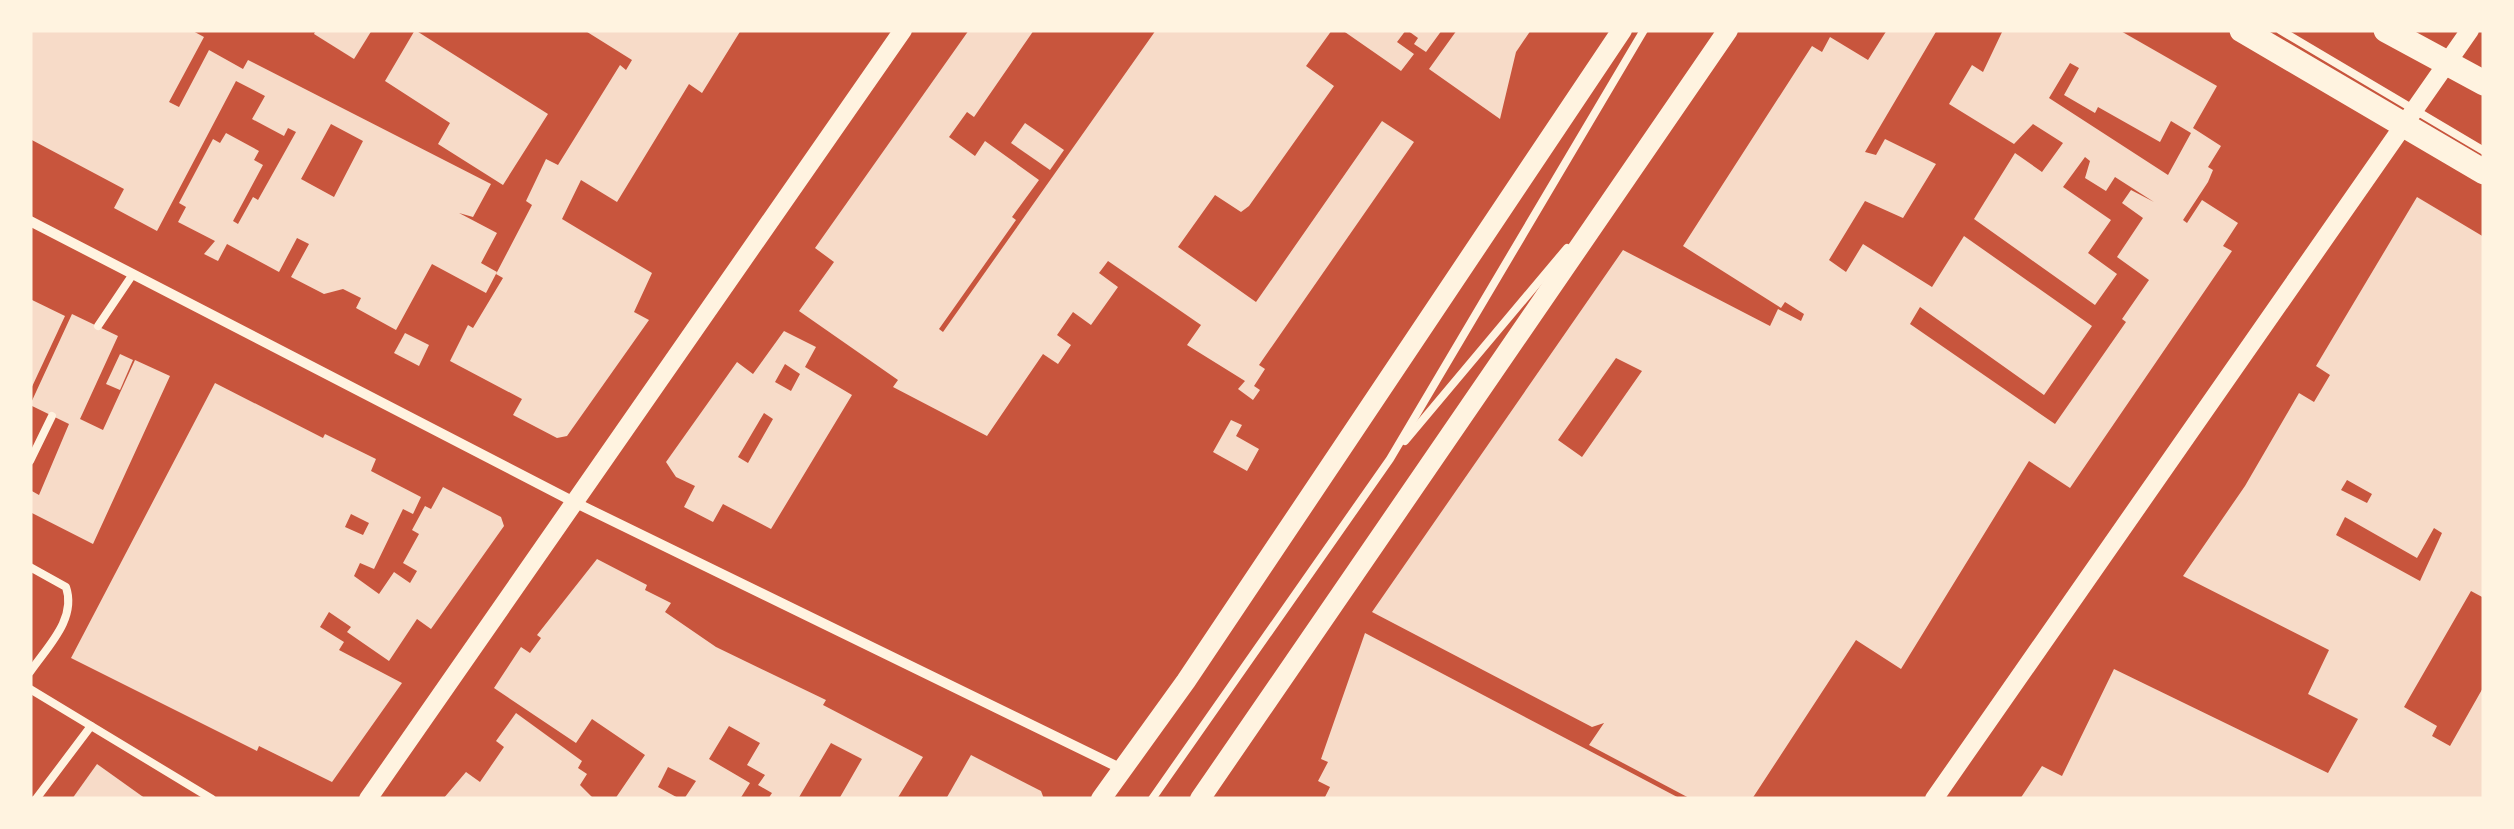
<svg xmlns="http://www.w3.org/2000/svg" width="2514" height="829" viewBox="0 0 2514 829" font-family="Helvetica,sans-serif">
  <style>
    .building { fill: #f7dbc8; fill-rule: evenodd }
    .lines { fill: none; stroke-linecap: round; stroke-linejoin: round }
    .service { stroke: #fff3e0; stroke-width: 8 }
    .minor { stroke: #fff3e0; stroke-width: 10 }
    .tertiary { stroke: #fff3e0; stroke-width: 18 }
    .secondary { stroke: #fff3e0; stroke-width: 20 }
    .primary { stroke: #fff3e0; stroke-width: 25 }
  </style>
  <rect width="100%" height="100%" fill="#c8553d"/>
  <!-- building -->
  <g class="building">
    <path d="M32,30H191L204,37L169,102L179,107L209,50L243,69L248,60L491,184L473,217L459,213L497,233L481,263L497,272L486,293L432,264L396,330L356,308L361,298L343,289L324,294L291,277L309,244L297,238L279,272L227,244L218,261L204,254L215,241L178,222L186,207L179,203L213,139L220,143L226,133L259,151L254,160L263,165L233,221L238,224L253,197L258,200L296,132L288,128L284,136L252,119L265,96L236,81L157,231L114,208L124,189L30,139ZM331,124L363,141L334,197L301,179Z"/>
    <path d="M316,30H372L354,59L314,34Z"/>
    <path d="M415,30L548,114L503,185L438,144L450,123L385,81Z"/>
    <path d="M584,30H741L702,93L689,84L617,202L581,180L562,219L652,273L634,312L649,320L567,436L557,438L513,415L522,399L450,361L468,325L473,328L503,278L496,274L532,205L526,201L546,159L558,165L620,65L626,70L632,60Z"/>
    <path d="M969,30H1034L974,117L967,112L949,137L975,156L985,141L1039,180L1012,217L1016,220L939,329L943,332L1156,30H1332L1306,66L1334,86L1249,206L1241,212L1215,195L1178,247L1256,302L1382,121L1414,142L1259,365L1265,369L1254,386L1260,390L1253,400L1238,389L1245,381L1187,345L1201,325L1108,261L1099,273L1118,287L1091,325L1073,312L1057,335L1071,345L1058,364L1043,354L987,436L893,387L898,380L799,311L834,262L815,248Z"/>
    <path d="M1342,30H1406L1397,42L1414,54L1401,71Z"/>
    <path d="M1407,30H1442L1426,52L1414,44L1418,38Z"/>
    <path d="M1457,30H1531L1516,52L1500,119L1429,69Z"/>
    <path d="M1887,30H1937L1865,152L1876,155L1885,139L1936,164L1903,218L1865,201L1829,260L1846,272L1863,244L1932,287L1964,236L2092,326L2044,395L1920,307L1910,324L2055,424L2126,322L2122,319L2149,280L2117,257L2143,218L2122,203L2131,190L2154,202L2115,177L2106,191L2085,178L2090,161L2085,157L2063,187L2111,220L2088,253L2117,274L2095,305L1974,219L2015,153L2042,172L2063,143L2033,124L2014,144L1949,104L1972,65L1983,72L2003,30H2119L2217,86L2193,128L2221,146L2208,167L2213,170L2208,182L2183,220L2187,223L2202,200L2238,223L2223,246L2232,251L2070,488L2029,461L1901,669L1856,640L1752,799H1691L1589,745L1604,723L1592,727L1372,612L1623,250L1770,326L1778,309L1801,321L1804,314L1785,302L1781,308L1683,246L1812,46L1822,52L1830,37L1868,60ZM2070,63L2079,68L2064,95L2095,113L2098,107L2160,142L2171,121L2191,133L2168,175L2049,98ZM1616,358L1642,371L1582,457L1558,440Z"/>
    <path d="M1025,123L1064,150L1050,170L1011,143Z"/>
    <path d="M2417,197L2484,237V598L2471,591L2404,707L2437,726L2432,736L2450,746L2484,686V799H2020L2042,766L2062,776L2114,669L2328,773L2358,719L2308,694L2329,650L2183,576L2245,486L2299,393L2314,402L2330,375L2316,366ZM2347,480L2372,494L2367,503L2341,490ZM2345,517L2417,558L2434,528L2442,533L2420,581L2336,535Z"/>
    <path d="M30,299L65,316L30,391Z"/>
    <path d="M72,314L118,336L80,419L103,430L135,360L170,376L93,544L30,512V490L39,495L69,424L30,405Z"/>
    <path d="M784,331L816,347L805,367L852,395L771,529L723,504L713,522L684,507L695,486L676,477L666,462L737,362L753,374ZM785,364L800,374L791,391L775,382ZM764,413L773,419L748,463L738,457Z"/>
    <path d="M405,333L429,345L419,366L394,353Z"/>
    <path d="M120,354L133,360L120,390L106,384Z"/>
    <path d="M215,383L323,438L325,434L376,459L371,471L421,497L413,514L403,509L374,569L360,563L354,576L379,594L394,572L410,583L417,571L403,563L419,534L412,530L425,506L431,509L443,487L501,517L504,526L431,629L417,619L389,661L347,632L351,627L329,612L320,627L344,642L339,650L402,683L332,782L259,746L257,751L71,658ZM351,514L369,523L363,535L345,527Z"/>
    <path d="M1231,420L1242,425L1236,436L1259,449L1247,471L1213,452Z"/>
    <path d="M597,559L647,585L645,590L671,603L665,612L716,647L826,700L823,705L923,757L897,799H839L862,759L831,743L798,799H768L772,793L758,785L765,775L747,765L760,743L729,726L709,759L750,783L740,799H684L696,781L668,767L658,787L680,799H615L645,755L592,719L576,743L494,688L521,647L530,653L541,638L537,635Z"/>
    <path d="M1365,633L1586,749L1681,799H1324L1330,787L1318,781L1328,762L1321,759Z"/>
    <path d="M516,713L582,761L578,768L587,774L580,785L594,799H443L466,772L480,782L504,747L496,741Z"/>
    <path d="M971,755L1041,791L1044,799H946Z"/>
    <path d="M97,764L146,799H72Z"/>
  </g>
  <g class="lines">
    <!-- service -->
    <g class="service">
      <path d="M2280,30L2484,151"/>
      <path d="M98,326L133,274"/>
      <path d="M1405,441L1567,248"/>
      <path d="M30,461L52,416"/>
      <path d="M30,567L66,587C77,619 47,647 30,672"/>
      <path d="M30,689L212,799"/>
      <path d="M36,799L91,726"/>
      <path d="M1152,799L1390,459L1644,30"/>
    </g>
    <!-- minor -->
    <path class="minor" d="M30,221L574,502L1122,769"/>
    <!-- tertiary -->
    <g class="tertiary">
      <path d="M368,799L903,30"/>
      <path d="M1934,799L2470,30"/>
    </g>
    <!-- secondary -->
    <g class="secondary">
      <path d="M1101,799L1186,681L1622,30"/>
      <path d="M1200,799L1728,30"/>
    </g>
    <!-- primary -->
    <g class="primary">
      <path d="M2242,30L2484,172"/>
      <path d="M2386,30L2484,83"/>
    </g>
  </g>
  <!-- border -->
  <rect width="2514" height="829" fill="none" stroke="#fff3e0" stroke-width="65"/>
</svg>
